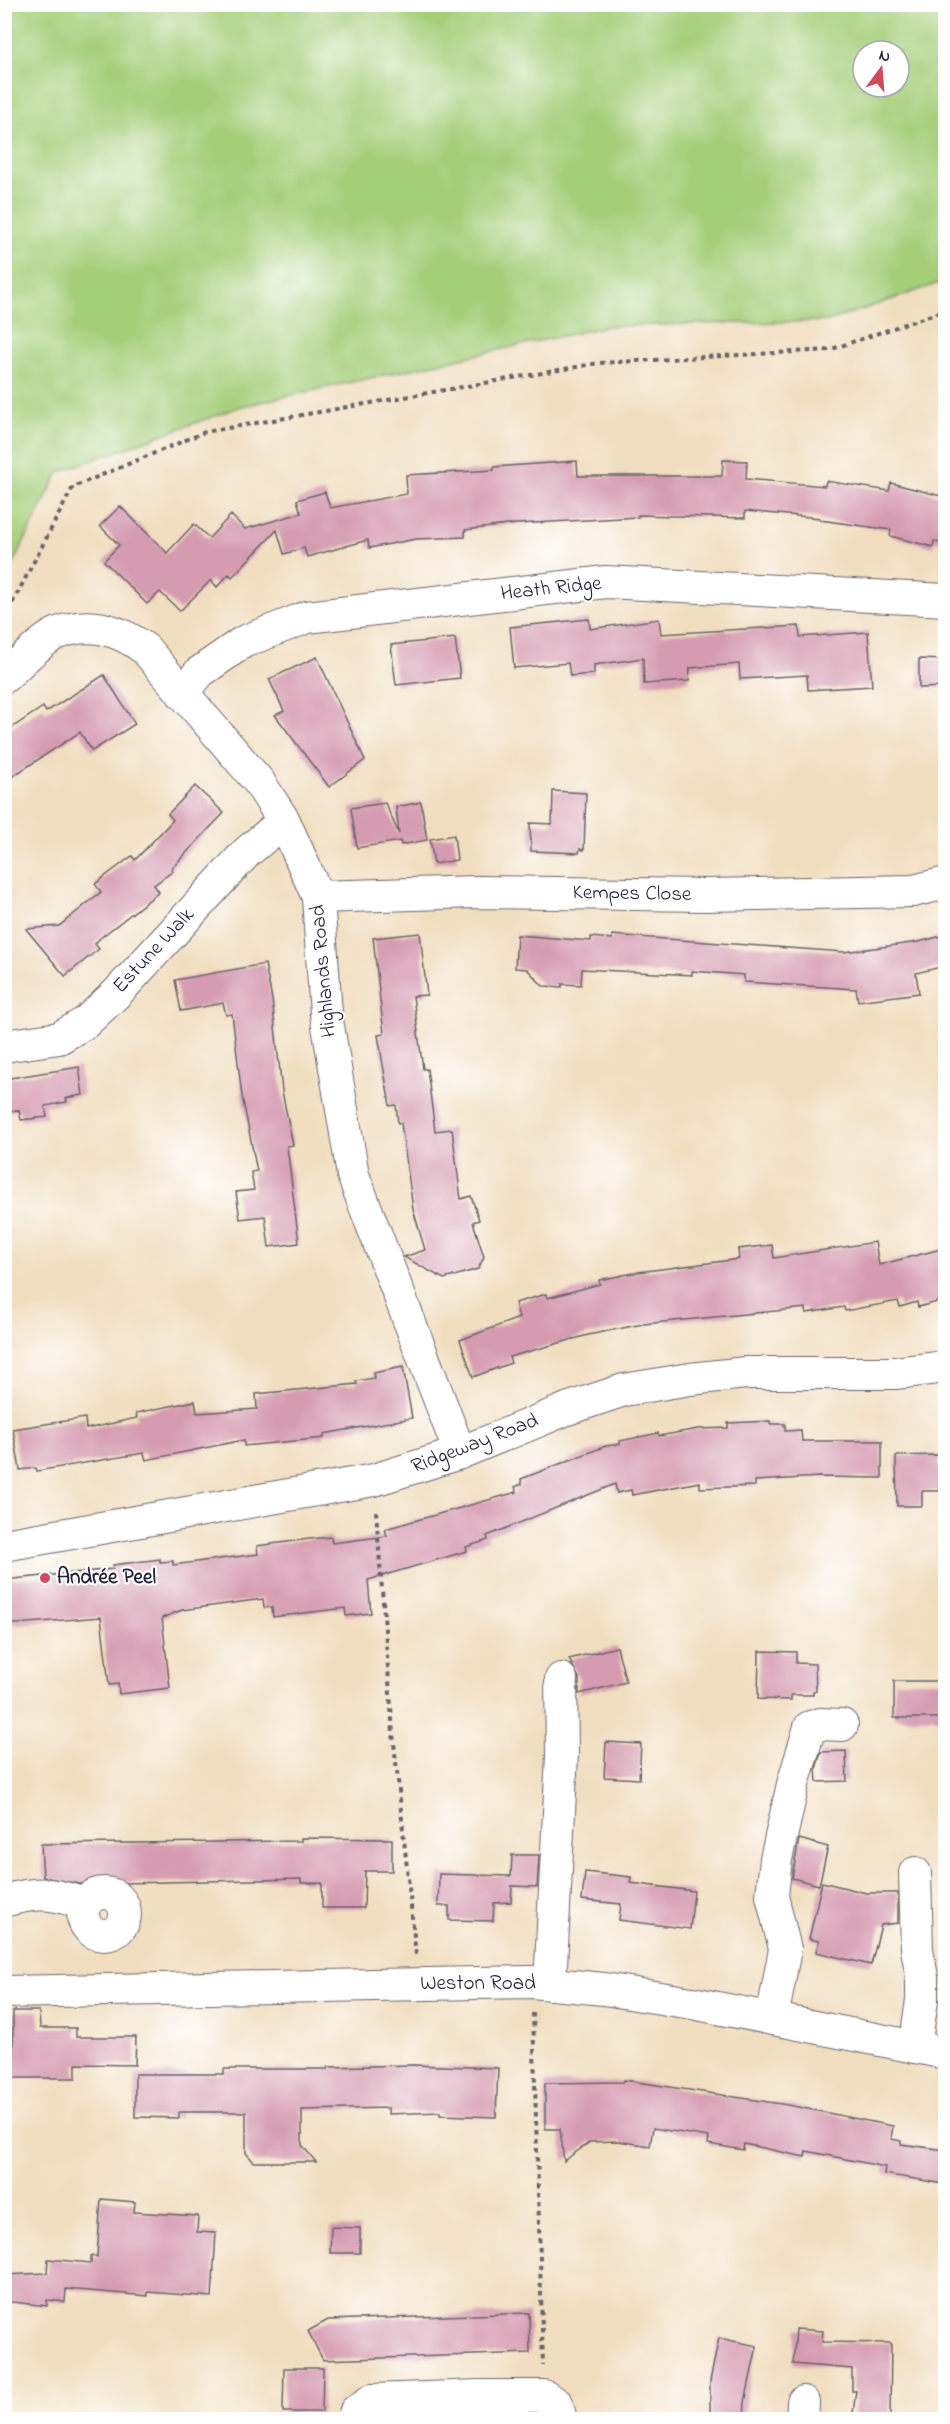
<svg xmlns="http://www.w3.org/2000/svg" width="950" height="2424" viewBox="0 0 950 2424" font-family="'Indie Flower',sans-serif">
  <style>
    .green { fill: #a6cf7a; stroke: #64785a; stroke-width: 1.5; fill-rule: evenodd }
    .building { fill: #d59bb0 }
    .lines { fill: none; stroke-linecap: round; stroke-linejoin: round }
    .minor-casing { stroke: #6a646a; stroke-width: 34 }
    .path { stroke: #6a646a; stroke-width: 4; stroke-dasharray: 4.5 4.5; stroke-linecap: butt }
    .minor { stroke: #fff; stroke-width: 32 }
    .poi-dot { fill: #d1495b; stroke: #fff; stroke-width: 2 }
    .labels { text-anchor: middle; dominant-baseline: central; stroke-width: 4.5; stroke-linejoin: round; paint-order: stroke }
    .street-label { font-size: 21px; fill: #22223b; stroke: #fff }
    .poi-label { font-size: 21px; font-weight: bold; fill: #22223b; stroke: #fff; text-anchor: start }
  </style>
  <rect width="100%" height="100%" fill="#fff"/>
  <filter id="ink" filterUnits="userSpaceOnUse"><feTurbulence type="fractalNoise" baseFrequency=".0167" numOctaves="2"/><feDisplacementMap in="SourceGraphic" scale="12" xChannelSelector="R" yChannelSelector="G"/><feConvolveMatrix kernelMatrix="1 2 1 2 8 2 1 2 1" color-interpolation-filters="sRGB"/></filter>
  <filter id="wash" filterUnits="userSpaceOnUse"><feTurbulence type="fractalNoise" baseFrequency=".008" numOctaves="4" result="noise"/><feDisplacementMap in="SourceGraphic" scale="24" xChannelSelector="R" yChannelSelector="G"/><feGaussianBlur stdDeviation="1.35" result="paint"/><feColorMatrix in="noise" values="0 0 0 0 0 0 0 0 0 0 0 0 0 0 0 0 0 1.4 0 .05"/><feComposite in="paint" operator="in"/></filter>
  <g filter="url(#wash)">
    <rect width="100%" height="100%" fill="#f1dec0"/>
    <!-- green -->
    <path class="green" d="M5,4L945,5V281L829,321L608,326L242,406L59,472L5,580ZM863,51H899V87H863Z"/>
    <g id="blocks">
      <!-- building -->
      <g class="building">
        <path d="M723,460L747,461L746,479L825,486L826,481L889,491L891,483L945,497V518L940,543L934,541L933,547L890,536L891,530L820,520V518L745,511V518L638,515V517L517,524L465,530V537L416,539L369,548L368,540L307,557L304,548L284,554L277,530L232,577L229,574L217,587L211,580L180,611L160,592L147,604L104,561L119,545L100,526L120,506L167,553L194,524L209,538L231,515L245,529L301,513L297,500L325,492L330,508L407,494L406,475L494,470V467L577,461L578,476H722Z"/>
        <path d="M589,619L590,629L659,619L661,634L799,626L800,637L868,632L872,686L808,690L807,675L740,679L739,664L690,668L689,681L644,684L643,658L594,665V674L570,676L568,663L514,668L510,627Z"/>
        <path d="M455,638L460,678L396,685L391,645Z"/>
        <path d="M317,657L365,760L329,787L275,715L284,711L269,679Z"/>
        <path d="M919,659L945,660V687L919,688Z"/>
        <path d="M104,675L135,724L92,751L80,732L4,782V733L43,707L46,712Z"/>
        <path d="M195,786L224,813L171,869L173,871L154,885L159,892L99,939L95,944L99,949L65,976L26,929L59,926L101,892L95,884L132,856L135,860L173,820L168,814Z"/>
        <path d="M553,791L586,793L584,850L580,849L579,853L531,851L530,823L552,824Z"/>
        <path d="M421,802L427,840L401,845L400,841L357,848L351,808L385,803L399,834L396,807Z"/>
        <path d="M454,835L457,860L434,864L430,839Z"/>
        <path d="M420,933L427,995L413,996L423,1069H427L435,1131L452,1129L461,1199L471,1196L479,1220L473,1222L484,1257L478,1269L444,1279L404,1257L425,1250L413,1209L401,1123H398L396,1105L390,1106L378,1035L384,1034L373,938Z"/>
        <path d="M517,935L591,941V937L612,939V935L844,952L919,942L945,935V966L916,973L919,993L858,1001L856,989L744,982V975L692,971V975L582,969L581,985L562,984V987L543,986L527,969L515,968Z"/>
        <path d="M265,964L272,999L282,1091L293,1145L287,1146L299,1243L269,1247L265,1216L240,1219L236,1192L254,1190L251,1172L257,1171L242,1096L232,1014L226,1015L223,1003L181,1011L175,980Z"/>
        <path d="M79,1067L83,1095L66,1098L67,1102L45,1106L47,1117L21,1120L19,1110L4,1112V1079Z"/>
        <path d="M875,1242L879,1265L945,1248V1300L918,1307L917,1302L900,1307L898,1301L845,1311L844,1307L806,1313V1308L643,1324L588,1335L509,1357L511,1363L473,1377L460,1340L519,1318L515,1303L546,1294L547,1298L600,1284L599,1280L638,1272L739,1259L738,1249L772,1245L774,1258Z"/>
        <path d="M403,1367L412,1418L324,1434V1438L244,1446V1440L146,1460L144,1453L37,1471L36,1468L20,1470L13,1429L85,1418L86,1429L137,1418L136,1413L195,1401L197,1413L257,1409L256,1394L357,1384L356,1381L374,1378L373,1373Z"/>
        <path d="M770,1421V1424H785V1431L801,1430L802,1441H882V1478L819,1477L755,1481V1486L700,1488V1482L632,1495L631,1490L617,1493L615,1484L487,1536L488,1540L466,1547L467,1551L368,1580L371,1613L346,1616L345,1608L273,1617L272,1607L264,1608L263,1599L182,1610L162,1618L170,1688L119,1694L118,1684L109,1685L101,1617L4,1625V1580L113,1569V1565L160,1559V1562L173,1561V1565L258,1554L257,1546L309,1539L331,1537L332,1543L387,1536L385,1529L517,1492L515,1487L522,1484L521,1479L606,1446L620,1444V1441L658,1433L659,1436L698,1429L728,1428V1423Z"/>
        <path d="M939,1455L940,1491H922V1506H897L896,1456Z"/>
        <path d="M617,1647L626,1682L579,1694V1678L569,1659Z"/>
        <path d="M759,1651L796,1652V1663L815,1664L816,1691H813V1695H791V1700L758,1699Z"/>
        <rect x="894" y="1681" width="51" height="37"/>
        <path d="M606,1742L641,1744L639,1779L604,1777Z"/>
        <path d="M846,1751L847,1781L817,1782L816,1769L821,1752Z"/>
        <path d="M301,1838L392,1839V1871H365L364,1908H322V1883H301V1879L80,1884L43,1877L41,1844L301,1841Z"/>
        <path d="M799,1839L828,1847L819,1885L792,1878Z"/>
        <path d="M512,1855H539L537,1887L512,1886L511,1902L494,1903L493,1921L449,1920V1906H438L439,1874L511,1876Z"/>
        <path d="M585,1872L631,1877L630,1883L694,1891L690,1929L619,1920L621,1904L582,1900Z"/>
        <path d="M822,1882L866,1893H898V1923L881,1925L871,1965L816,1952L819,1941L809,1939Z"/>
        <path d="M13,2011H39L40,2028H76V2037H136L135,2065L76,2064V2078H13Z"/>
        <path d="M413,2065L498,2068L496,2117L440,2115V2112L388,2114V2108L302,2110V2145L316,2162H254L246,2153V2112H179V2118L135,2117V2074H224V2069H328V2067Z"/>
        <path d="M624,2080L788,2105L893,2126L891,2139L901,2141V2144L945,2150V2184L884,2174L885,2167L806,2151L805,2157L744,2144L743,2150L708,2144L709,2137L653,2128L650,2146L617,2141L590,2142L564,2161L560,2129H545V2083L623,2082Z"/>
        <path d="M101,2199L135,2202L134,2212L198,2216L197,2232L216,2233L212,2297L148,2292V2296L66,2289L65,2302L47,2300V2306L4,2301V2275L47,2273L48,2259L91,2263V2256L97,2257Z"/>
        <path d="M331,2227L360,2228V2253H330Z"/>
        <path d="M529,2313L530,2353L323,2360L308,2331L328,2320Z"/>
        <path d="M796,2329L823,2331L822,2342L891,2343L890,2420H852L856,2391H852V2369L793,2364Z"/>
        <path d="M719,2338L757,2346L745,2402L744,2420H710V2381Z"/>
        <path d="M284,2368H323L322,2412H283Z"/>
      </g>
    </g>
  </g>
  <g filter="url(#ink)">
    <use href="#blocks" fill-opacity="0" stroke="#6a646a" stroke-width="1.5"/>
    <g class="lines">
      <defs>
        <g id="minor">
          <path d="M4,677C17,666 44,638 58,633C91,620 119,630 145,649L259,782L284,821L318,897L326,1014L353,1175L460,1453"/>
          <path d="M182,693L200,672L243,642L307,617L606,582L946,600"/>
          <path d="M318,897L476,892L705,895L913,891L946,883"/>
          <path d="M4,1046L59,1038L86,1022L117,993L247,852L284,821"/>
          <path d="M4,1545L374,1480L460,1453L567,1409L624,1390L690,1379L746,1373H895L946,1367"/>
          <circle cx="104" cy="1914" r="21"/>
          <path d="M4,1901C39,1891 52,1893 85,1904"/>
          <path d="M550,1984L562,1755L561,1679"/>
          <path d="M4,1992L532,1982L604,1989L692,2003L946,2053"/>
          <path d="M772,2019L785,1949L772,1896L776,1859L793,1784L810,1727L820,1724L842,1725"/>
          <path d="M915,2047L922,2000V1977L917,1949L915,1873"/>
          <path d="M353,2420L356,2411L372,2400L479,2396H544L557,2404L561,2420"/>
          <path d="M802,2420L803,2402"/>
        </g>
      </defs>
      <!-- minor casing -->
      <use href="#minor" class="minor-casing"/>
      <!-- path -->
      <g class="path">
        <path d="M4,619L73,487L205,432L599,363L829,350L946,310"/>
        <path d="M376,1511L393,1733L416,1955"/>
        <path d="M533,2013L543,2365"/>
      </g>
      <!-- minor -->
      <use href="#minor" class="minor"/>
    </g>
  </g>
  <!-- markers -->
  <circle class="poi-dot" cx="45" cy="1578" r="6"/>
  <g class="labels">
    <!-- street labels -->
    <g class="street-label">
      <text transform="translate(551 589) rotate(-6)">Heath Ridge</text>
      <text transform="translate(632 894) rotate(1)">Kempes Close</text>
      <text transform="translate(154 951) rotate(-47)">Estune Walk</text>
      <text transform="translate(324 971) rotate(-95)">Highlands Road</text>
      <text transform="translate(475 1444) rotate(-21)">Ridgeway Road</text>
      <text x="478" y="1984">Weston Road</text>
    </g>
    <!-- poi labels -->
    <g class="poi-label">
      <text x="57" y="1578">Andrée Peel</text>
    </g>
  </g>
  <!-- margin -->
  <rect width="950" height="2424" fill="none" stroke="#fff" stroke-width="24"/>
  <!-- north arrow -->
  <g transform="translate(881 69) rotate(16)"><circle r="28" fill="#ffffff" stroke="#a7a7b1" stroke-width="1.5"/>
  <path d="M0-4.5L10 22L0 15L-10 22Z" fill="#d1495b"/>
  <text y="-9" font-size="16" font-weight="bold" text-anchor="middle" fill="#22223b">N</text>
  </g>
</svg>
